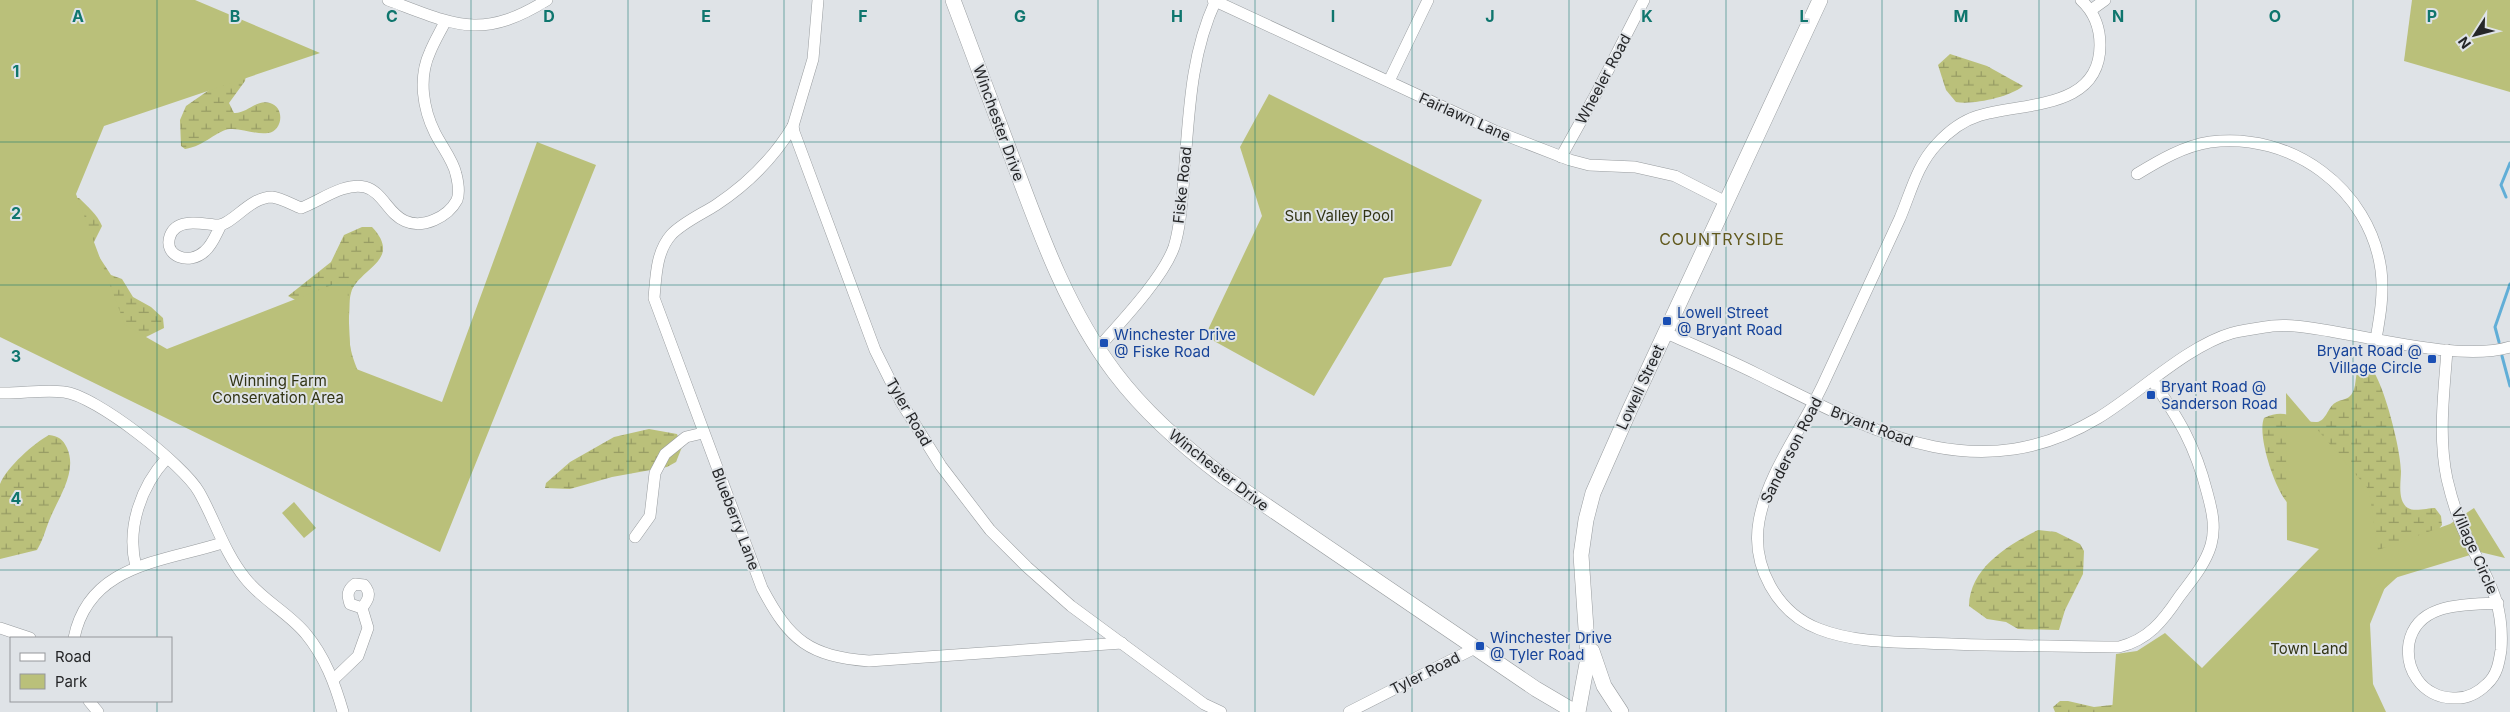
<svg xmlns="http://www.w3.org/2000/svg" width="2510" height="712" viewBox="0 0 2510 712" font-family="Inter,sans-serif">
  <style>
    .wetland { fill: url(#wetland-marsh) }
    .park { fill: #bac07a }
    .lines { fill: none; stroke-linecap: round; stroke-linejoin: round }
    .stream { stroke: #61aed7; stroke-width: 3 }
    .street-casing { stroke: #989c9f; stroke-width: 12 }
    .secondary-casing { stroke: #989c9f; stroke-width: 16 }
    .street { stroke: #fff; stroke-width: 11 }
    .secondary { stroke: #fff; stroke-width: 15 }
    .grid { fill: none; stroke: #0f766e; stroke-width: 1; stroke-opacity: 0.55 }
    .transit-dot { fill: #1a4fb4; stroke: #dfe3e7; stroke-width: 2 }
    .labels { text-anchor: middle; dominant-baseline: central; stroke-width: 4; stroke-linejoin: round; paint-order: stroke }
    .street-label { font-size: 15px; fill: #252628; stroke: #dfe3e7 }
    .park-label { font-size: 15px; fill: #323414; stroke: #dfe3e7 }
    .transit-label { font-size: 15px; fill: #164399; stroke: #dfe3e7; text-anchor: start }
    .neighbourhood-label { font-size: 16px; letter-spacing: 1px; fill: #61591d; stroke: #dfe3e7 }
    .grid-label { font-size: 16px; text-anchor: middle; font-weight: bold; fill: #0f766e; stroke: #dfe3e7; stroke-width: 4; stroke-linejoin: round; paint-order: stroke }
  </style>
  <defs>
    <pattern id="wetland-marsh" width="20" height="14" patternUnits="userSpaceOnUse" patternTransform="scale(1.25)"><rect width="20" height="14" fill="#bac07a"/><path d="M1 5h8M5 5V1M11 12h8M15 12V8" fill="none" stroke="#979c64"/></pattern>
  </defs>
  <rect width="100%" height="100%" fill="#dfe3e7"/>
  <!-- wetland -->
  <g class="wetland">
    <path d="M1950,54L1987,66L2023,86C2010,97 1973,105 1956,102L1946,90L1938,65Z"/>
    <path d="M246,75L245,81L229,103L234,113C247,114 256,99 270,103C285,107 283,131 268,133C256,135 242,128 230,129C217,130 205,146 185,149L181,146L180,120L186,106L212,88Z"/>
    <path d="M79,198C88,207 97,214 102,226L92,246L111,275L122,279L133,297L151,307L163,318L164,328L146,337L136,339L0,199Z"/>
    <path d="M362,227H372C404,261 357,269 351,293C349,299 350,308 349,316C347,355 356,365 371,399L301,303L288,296L331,262L344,235Z"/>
    <path d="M2362,368H2371C2384,383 2401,450 2401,471C2401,482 2397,501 2408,508C2414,512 2428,508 2435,508L2441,516L2442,525L2405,570L2382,591L2368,620L2358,712H2055L2053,707L2060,701H2068L2094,707L2120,704L2201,675L2329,541C2315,528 2299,516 2286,501C2274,486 2257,435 2264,418C2288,406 2297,423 2317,422C2326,421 2328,407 2335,403C2339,400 2345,400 2349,397C2356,392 2355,380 2357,372Z"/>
    <path d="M649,429L677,434L682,447L676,462L667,467L612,477L570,489L545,488L546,483L570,462L614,437Z"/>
    <path d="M49,435C58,436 63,439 67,448C78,472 58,498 49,521C45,531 43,540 37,550L0,559C0,545 0,493 0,484C7,467 34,443 49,435Z"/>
    <path d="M2038,530L2056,532L2080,544L2084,551L2083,574L2065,610L2059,630L2018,629L2006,622L1987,619L1969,606C1970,568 2007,546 2038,530Z"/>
  </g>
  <!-- park -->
  <g class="park">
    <path d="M0,0H195L320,53L104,126L76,194L125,325L167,349L347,279L351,367L442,402L537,142L596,165L440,552L0,337Z"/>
    <path d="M2412,0H2510V92L2404,61Z"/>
    <path d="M1269,94L1482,200L1451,266L1384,278L1314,396L1205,336L1262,216L1240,147Z"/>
    <path d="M2286,393L2369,490L2378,550L2450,524L2474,508L2505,558L2480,552L2388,580L2370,624L2373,684L2386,712H2112L2116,654L2137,651L2165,633L2202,668L2319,549L2287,540Z"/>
    <path d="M294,502L316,528L304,538L282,513Z"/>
  </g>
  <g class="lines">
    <!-- stream -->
    <g class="stream">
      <path d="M2506,197L2501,185L2510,163"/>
      <path d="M2499,342L2495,327L2510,284"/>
      <path d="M2502,356L2510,386"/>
    </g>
    <defs>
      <g id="street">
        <path d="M388,0C455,25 481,41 547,0"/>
        <path d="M818,0L813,59L793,126L794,132L875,350L901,402L941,466L990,530L1027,567L1071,606L1204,704L1221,712"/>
        <path d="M1213,0L1495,131L1570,160L1589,165L1635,167L1675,176L1726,202"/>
        <path d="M2081,0C2094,12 2100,27 2100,45C2100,111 2021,102 1978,116C1962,121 1948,132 1937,144C1917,165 1911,192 1900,218C1875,272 1850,326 1825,380C1804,427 1768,471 1759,521C1751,566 1777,613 1819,629C1852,642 1890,642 1924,643C1989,646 2054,646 2119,647C2148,640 2163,621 2179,597C2191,581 2205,565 2211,545C2216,527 2212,510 2207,492C2195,445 2179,419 2152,380"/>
        <path d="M2091,10L2105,0"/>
        <path d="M1389,81L1428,0"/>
        <path d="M793,126C773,159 748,184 716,205C702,214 682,223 671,235C656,252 656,277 654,298L762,588C790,641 809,656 869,661L1122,643"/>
        <path d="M1561,157L1596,94L1644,0"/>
        <path d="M2137,174C2160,160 2184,146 2210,142C2291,131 2370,189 2381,270C2384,294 2380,316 2376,339"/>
        <path d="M221,225C216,234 213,244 205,251C189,266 163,256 170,236C177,216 205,225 219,225C233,224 250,197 272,197C281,198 293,205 301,208C320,201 344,182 365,187C383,192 388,214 405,221C423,229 448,217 457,200C460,192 458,182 456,174C453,160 442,147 435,133C423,109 418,78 430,52C434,42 440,32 445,22"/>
        <path d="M1666,333C1696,346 1727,359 1757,374C1870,430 1975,491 2098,418C2138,394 2187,346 2232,333C2244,330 2259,328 2272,326C2292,324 2311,328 2330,331C2378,339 2465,361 2510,347"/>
        <path d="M1098,348C1121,322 1163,278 1174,247C1181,225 1182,199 1184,176C1189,115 1190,55 1216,0"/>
        <path d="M2447,350C2444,393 2438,436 2447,479C2451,496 2456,513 2463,529C2483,574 2505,597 2501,650C2499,663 2497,675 2487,684C2478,693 2466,699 2453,698C2439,698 2425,691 2417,679C2410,669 2407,656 2409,643C2417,602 2465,605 2498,603"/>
        <path d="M0,393C21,394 43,389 64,392C95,395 184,465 199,492C215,520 224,552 245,578C262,600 289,613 306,634C325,657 335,684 343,712"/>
        <path d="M635,537L650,516L655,473L665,454L686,437L703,433"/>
        <path d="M136,567C126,528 141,486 167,458"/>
        <path d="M0,628L30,638"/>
        <path d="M74,638C89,564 163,562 222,543"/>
        <path d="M334,679L358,656L368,628L362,608L350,604C347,595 347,590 355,584L364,585C372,594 368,600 362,608"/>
        <path d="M89,701L98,712"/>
        <path d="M1349,712L1475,648"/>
      </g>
      <g id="secondary">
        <path d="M953,0C973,54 994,109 1014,163C1041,236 1068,311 1115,373C1146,414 1184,447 1224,477L1536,689L1575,712"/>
        <path d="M1592,651L1604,686L1621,712"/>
        <path d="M1578,712L1588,658L1581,555L1586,520L1593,493L1630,409L1820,0"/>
      </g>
    </defs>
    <!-- street casing -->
    <use href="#street" class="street-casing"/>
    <!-- secondary casing -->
    <use href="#secondary" class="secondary-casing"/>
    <!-- street -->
    <use href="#street" class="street"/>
    <!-- secondary -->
    <use href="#secondary" class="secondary"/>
  </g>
  <!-- grid -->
  <path class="grid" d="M157,0V638M314,0V712M471,0V712M628,0V712M784,0V712M941,0V712M1098,0V712M1255,0V712M1412,0V712M1569,0V712M1726,0V712M1882,0V712M2039,0V712M2196,0V712M2353,0V712M0,142H2510M0,285H2510M0,427H2510M0,570H2510M157,701V712"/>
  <!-- markers -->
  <g class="transit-dot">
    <rect x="1662" y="316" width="10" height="10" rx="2.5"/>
    <rect x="1099" y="338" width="10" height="10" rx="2.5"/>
    <rect x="2427" y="354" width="10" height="10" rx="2.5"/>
    <rect x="2146" y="390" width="10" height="10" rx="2.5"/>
    <rect x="1475" y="641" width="10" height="10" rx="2.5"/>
  </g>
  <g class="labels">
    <!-- street labels -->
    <g class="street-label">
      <text transform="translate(1603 79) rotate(-62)">Wheeler Road</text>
      <text transform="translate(1465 117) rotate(24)">Fairlawn Lane</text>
      <text transform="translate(999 123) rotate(70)">Winchester Drive</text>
      <text transform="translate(1182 185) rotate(-84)">Fiske Road</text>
      <text transform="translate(1640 387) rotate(-65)">Lowell Street</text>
      <text transform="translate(909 412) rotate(60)">Tyler Road</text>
      <text transform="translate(1872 426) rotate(21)">Bryant Road</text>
      <text transform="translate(1791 450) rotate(-63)">Sanderson Road</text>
      <text transform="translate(1219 470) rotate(38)">Winchester Drive</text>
      <text transform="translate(736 519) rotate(69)">Blueberry Lane</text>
      <text transform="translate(2475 551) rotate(66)">Village Circle</text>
      <text transform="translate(1425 673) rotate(-27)">Tyler Road</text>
    </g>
    <!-- park labels -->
    <g class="park-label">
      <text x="1339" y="215">Sun Valley Pool</text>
      <text x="278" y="380">Winning Farm<tspan x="278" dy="17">Conservation Area</tspan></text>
      <text x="2309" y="648">Town Land</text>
    </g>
    <!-- transit labels -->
    <g class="transit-label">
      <text x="1677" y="312">Lowell Street<tspan x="1677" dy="17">@ Bryant Road</tspan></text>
      <text x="1114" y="334">Winchester Drive<tspan x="1114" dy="17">@ Fiske Road</tspan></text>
      <text x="2422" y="350" text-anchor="end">Bryant Road @<tspan x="2422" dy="17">Village Circle</tspan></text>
      <text x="2161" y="386">Bryant Road @<tspan x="2161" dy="17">Sanderson Road</tspan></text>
      <text x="1490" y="637">Winchester Drive<tspan x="1490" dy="17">@ Tyler Road</tspan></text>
    </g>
    <!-- neighbourhood labels -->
    <g class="neighbourhood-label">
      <text x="1722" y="239">COUNTRYSIDE</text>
    </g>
  </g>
  <g class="grid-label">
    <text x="78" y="22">A</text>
    <text x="235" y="22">B</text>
    <text x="392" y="22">C</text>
    <text x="549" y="22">D</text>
    <text x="706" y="22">E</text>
    <text x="863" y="22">F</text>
    <text x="1020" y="22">G</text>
    <text x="1177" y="22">H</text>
    <text x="1333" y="22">I</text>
    <text x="1490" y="22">J</text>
    <text x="1647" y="22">K</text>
    <text x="1804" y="22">L</text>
    <text x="1961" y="22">M</text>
    <text x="2118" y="22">N</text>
    <text x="2275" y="22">O</text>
    <text x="2432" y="22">P</text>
    <text x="16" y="77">1</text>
    <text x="16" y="219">2</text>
    <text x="16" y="362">3</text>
    <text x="16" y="504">4</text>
  </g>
  <!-- legend -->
  <rect x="10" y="637" width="162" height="65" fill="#dfe3e7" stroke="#95979b"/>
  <rect x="20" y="653" width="25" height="8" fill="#ffffff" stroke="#95979b"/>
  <text x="55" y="662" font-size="15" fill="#252628">Road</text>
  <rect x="20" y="674" width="25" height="15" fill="#bac07a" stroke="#95979b"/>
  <text x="55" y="687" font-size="15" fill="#252628">Park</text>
  <!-- north arrow -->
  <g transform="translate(2475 35) rotate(234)" stroke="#dfe3e7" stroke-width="4" paint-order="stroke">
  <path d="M0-4L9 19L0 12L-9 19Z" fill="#252628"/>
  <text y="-8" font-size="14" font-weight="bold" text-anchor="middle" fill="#252628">N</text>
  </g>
</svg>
